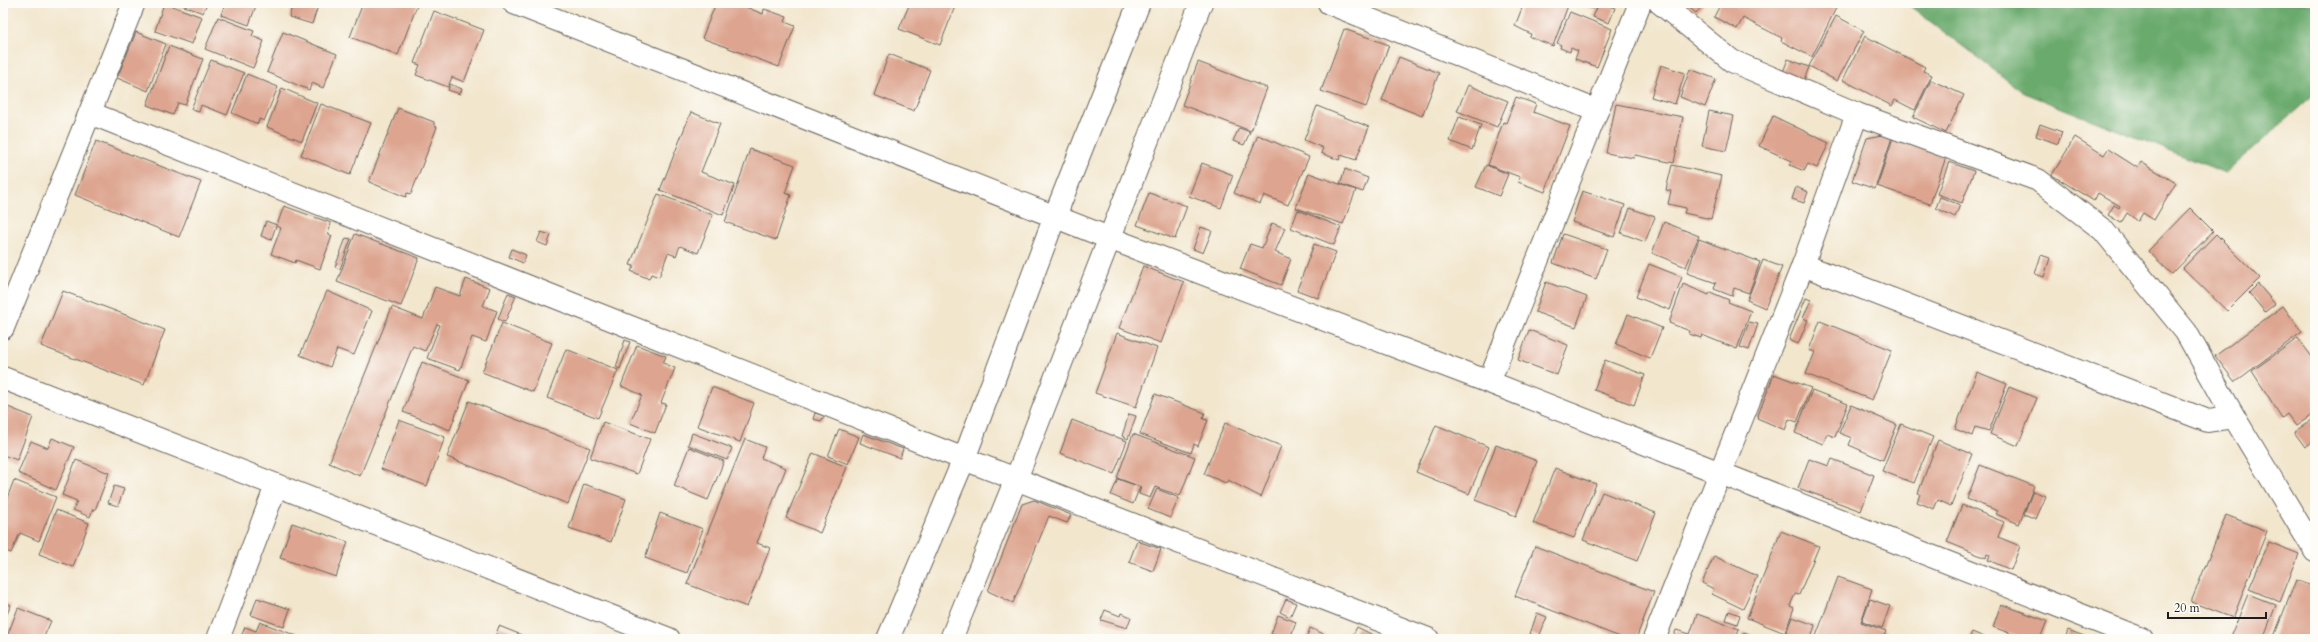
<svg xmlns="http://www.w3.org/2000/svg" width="2318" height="642" viewBox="0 0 2318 642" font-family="Cardo,serif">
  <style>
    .forest { fill: #6baa6d; stroke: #446344 }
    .building { fill: #dda590 }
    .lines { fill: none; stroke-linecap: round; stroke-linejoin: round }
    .minor-casing { stroke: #67635a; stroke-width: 24 }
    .minor { stroke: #fff; stroke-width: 22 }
  </style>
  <rect width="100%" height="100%" fill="#fdfcf7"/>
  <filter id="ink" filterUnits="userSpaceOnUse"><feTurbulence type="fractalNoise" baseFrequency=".025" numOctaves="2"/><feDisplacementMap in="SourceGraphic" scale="8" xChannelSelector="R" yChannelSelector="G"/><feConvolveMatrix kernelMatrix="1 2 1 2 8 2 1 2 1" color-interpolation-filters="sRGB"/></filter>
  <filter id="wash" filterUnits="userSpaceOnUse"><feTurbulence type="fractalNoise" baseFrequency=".012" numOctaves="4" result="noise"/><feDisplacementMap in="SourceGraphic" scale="16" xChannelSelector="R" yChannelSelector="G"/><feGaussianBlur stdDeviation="0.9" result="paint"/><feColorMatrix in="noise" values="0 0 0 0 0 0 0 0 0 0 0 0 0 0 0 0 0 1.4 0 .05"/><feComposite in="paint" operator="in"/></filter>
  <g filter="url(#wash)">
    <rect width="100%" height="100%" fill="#f2e6cd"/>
    <!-- forest -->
    <path class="forest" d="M1906,3H2315V97L2312,96L2226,173L2024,93Z"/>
    <g id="blocks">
      <!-- building -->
      <g class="building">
        <path d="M164,3L202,17L192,44L155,31Z"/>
        <path d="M176,3H207L203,13Z"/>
        <path d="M225,3H257L249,25L221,15Z"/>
        <path d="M293,3H319L312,24L289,17Z"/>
        <path d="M363,3H418L398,55L350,37Z"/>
        <path d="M716,3H736L763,14L764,9L787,17L785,22L795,26L779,67L702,38Z"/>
        <path d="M910,3L956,4L940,45L899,29Z"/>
        <path d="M1524,3H1569L1553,46L1530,37L1531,34L1515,26Z"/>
        <path d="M1578,3H1595L1593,9Z"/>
        <path d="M1599,3L1615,8L1609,23L1593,17Z"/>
        <path d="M1683,3H1705L1696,13Z"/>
        <path d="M1721,3H1825L1836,8L1812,57L1781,41L1782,38L1743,18L1737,29L1714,17Z"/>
        <path d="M434,11L484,30L464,82L452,77L448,87L416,75L420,65L414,63Z"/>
        <path d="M1570,12L1612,29L1597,67L1575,59L1578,51L1571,48L1570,52L1560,48L1561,45L1557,43Z"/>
        <path d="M1836,16L1864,31L1837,81L1809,66Z"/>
        <path d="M218,17L254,31L252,36L264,41L253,68L205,49Z"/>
        <path d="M1344,29L1389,45L1366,107L1321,91Z"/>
        <path d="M136,32L166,44L148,91L117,78Z"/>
        <path d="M283,32L337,54L323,88L312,83L309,90L267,72Z"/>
        <path d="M1865,36L1925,67L1923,71L1932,75L1915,110L1895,100L1892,106L1843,80Z"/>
        <path d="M169,46L203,59L185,105L178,103L173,115L147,105Z"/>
        <path d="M889,54L930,70L914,111L874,95Z"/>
        <path d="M1399,57L1439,73L1422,116L1382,100Z"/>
        <path d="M1788,59L1809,67L1804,80L1783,72Z"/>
        <path d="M211,60L244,73L227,115L201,105L199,112L191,109Z"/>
        <path d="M1198,62L1267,88L1251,131L1182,105Z"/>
        <path d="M1661,65L1685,73L1675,104L1651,97Z"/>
        <path d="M1690,69L1716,79L1705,107L1680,97Z"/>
        <path d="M247,74L278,87L264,121L259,119L258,124L232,113Z"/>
        <path d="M1931,80L1964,95L1946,133L1913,117Z"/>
        <path d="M450,84L462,89L460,94L448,90Z"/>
        <path d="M1468,85L1508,101L1497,127L1457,111Z"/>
        <path d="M282,88L317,103L302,141L267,127Z"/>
        <path d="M1516,97L1536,104L1533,112L1570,126L1545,192L1518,182L1520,177L1488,165L1503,122L1506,123Z"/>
        <path d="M321,104L371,123L350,175L301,155Z"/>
        <path d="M1616,104L1683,117L1674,163L1635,155L1634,158L1606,153Z"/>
        <path d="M1317,106L1369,127L1356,160L1341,155L1339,160L1321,153L1323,148L1304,140Z"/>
        <path d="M398,108L434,122V125L437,127L411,194L407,193L406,197L369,182Z"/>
        <path d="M1709,111L1734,116L1726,151L1702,146Z"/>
        <path d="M691,112L720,124L701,172L735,185L723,215L660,190Z"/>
        <path d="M1773,116L1829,143L1817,168L1808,164L1804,171L1790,165L1792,161L1759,146Z"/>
        <path d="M1459,117L1481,125L1472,150L1450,141Z"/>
        <path d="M2040,124L2062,132L2058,144L2036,136Z"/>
        <path d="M1239,128L1250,132L1244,145L1233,141Z"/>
        <path d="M1258,135L1309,157L1288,205L1264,195L1260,204L1234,193Z"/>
        <path d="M1883,135L1892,137L1875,189L1852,181L1867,138Z"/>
        <path d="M2075,137L2104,155L2108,149L2138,168L2141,162L2176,183L2154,220L2143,213L2138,221L2127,213L2121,223L2108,215L2114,205L2119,208L2120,206L2098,193L2094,201L2052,175Z"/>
        <path d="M1893,138L1946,157L1930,204L1877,186Z"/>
        <path d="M96,141L201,182L179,237L75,195Z"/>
        <path d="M750,149L795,165L785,193L791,195L776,240L725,222Z"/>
        <path d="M1949,162L1974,171L1962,203L1937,194Z"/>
        <path d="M1202,163L1233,175L1221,208L1189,196Z"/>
        <path d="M1486,165L1508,174L1499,196L1476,187Z"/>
        <path d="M1672,165L1722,176L1711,219L1684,213L1686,208L1668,204L1671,191L1666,190Z"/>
        <path d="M1345,169L1368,178L1363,192L1340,184Z"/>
        <path d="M1309,173L1356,190L1343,224L1296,208Z"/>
        <path d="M1796,187L1808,192L1804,203L1792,199Z"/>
        <path d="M1582,191L1625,205L1614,237L1572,222Z"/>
        <path d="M1149,193L1187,206L1175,239L1137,225Z"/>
        <path d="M658,194L713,215L698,253L680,246L676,256L668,253L659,277L651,274L649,279L631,271L634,266L630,265Z"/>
        <path d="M1940,197L1960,205L1955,217L1936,208Z"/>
        <path d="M284,206L331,223L328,234L332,236L320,269L296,260L295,263L271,254L281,228L276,226L271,240L261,236L266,221L277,225Z"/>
        <path d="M1630,208L1655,217L1645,242L1621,233Z"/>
        <path d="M2190,208L2213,231L2172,274L2148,251Z"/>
        <path d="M1298,210L1341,227L1334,245L1291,228Z"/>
        <path d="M1664,222L1699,236L1686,267L1652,253Z"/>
        <path d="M1272,223L1285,228L1275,252L1291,259L1281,285L1240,269L1250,244L1262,248Z"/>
        <path d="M1201,227L1212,231L1203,253L1193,249Z"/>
        <path d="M541,232L551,235L547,246L537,242Z"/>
        <path d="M355,234L419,258L401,306L337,282Z"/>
        <path d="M1563,234L1607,249L1596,279L1553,263Z"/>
        <path d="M2216,234L2260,278L2227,311L2183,268Z"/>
        <path d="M346,238L351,239L340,269L335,267Z"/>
        <path d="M1699,239L1760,262L1749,293L1734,288L1732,296L1714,289L1716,283L1687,273Z"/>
        <path d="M1314,244L1336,252L1318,298L1297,290Z"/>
        <path d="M512,249L526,255L523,263L509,257Z"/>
        <path d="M2041,255L2050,258L2044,277L2035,274Z"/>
        <path d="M1763,260L1782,267L1765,308L1747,300Z"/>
        <path d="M1649,264L1682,277L1670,310L1636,297Z"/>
        <path d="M1143,266L1184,282L1161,343L1119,328Z"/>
        <path d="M466,279L490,288L483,306L497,311L486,342L472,337L460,370L427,358L440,325L437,324L425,351L413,346L360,476L329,463L392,307L423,319L435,287L460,296Z"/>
        <path d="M1546,282L1587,297L1576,327L1535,312Z"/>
        <path d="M1683,284L1709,295L1710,292L1729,300L1728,302L1751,311L1737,349L1702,335L1701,338L1689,334L1690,331L1669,323Z"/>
        <path d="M2258,284L2275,304L2265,312L2249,293Z"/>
        <path d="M63,291L165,330L144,385L41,346Z"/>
        <path d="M327,291L372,311L354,355L337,349L330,367L300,355Z"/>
        <path d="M508,293L516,296L505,322L498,319Z"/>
        <path d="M1806,298L1811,300L1803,318L1808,320L1798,344L1789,340Z"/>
        <path d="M2283,306L2302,332L2235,382L2215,356Z"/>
        <path d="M1628,314L1662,328L1650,358L1616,344Z"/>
        <path d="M1820,321L1892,350L1872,400L1806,374L1815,352L1809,350Z"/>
        <path d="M1749,322L1758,324L1749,350L1740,347Z"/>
        <path d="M502,323L552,343L533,392L482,372Z"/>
        <path d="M1529,330L1568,345L1557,375L1518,360Z"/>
        <path d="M1117,333L1157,348L1136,407L1095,393Z"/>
        <path d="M2298,338L2315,361V413L2296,426L2287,414L2282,418L2252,371Z"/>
        <path d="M625,340L630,342L620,369L616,367Z"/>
        <path d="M637,345L666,356L663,363L675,368L661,403L666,404L655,433L630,423L642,395L621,386Z"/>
        <path d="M566,349L618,370L598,418L547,398Z"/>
        <path d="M1605,360L1645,375L1634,405L1594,390Z"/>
        <path d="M422,362L469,380L450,430L403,412Z"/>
        <path d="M1977,372L2007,384L1989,431L1975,427L1972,436L1955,429Z"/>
        <path d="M1774,374L1811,388L1797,422L1789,419L1785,430L1757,418Z"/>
        <path d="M712,387L754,403L740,442L697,426Z"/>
        <path d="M2009,387L2037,398L2018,446L1990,434Z"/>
        <path d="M1812,390L1848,404L1835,437L1827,434L1823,444L1795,433Z"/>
        <path d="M1155,394L1205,413L1203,419L1208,420L1198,446L1194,444L1191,453L1140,434Z"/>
        <path d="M469,401L590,448L568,504L447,457Z"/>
        <path d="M3,405L33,417L17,460L3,455Z"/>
        <path d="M1851,405L1897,425L1883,460L1849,445L1852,438L1839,433Z"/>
        <path d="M815,413L824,416L821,421L813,419Z"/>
        <path d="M1129,414L1136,416L1128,439L1122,436Z"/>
        <path d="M2315,418V440L2305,447L2294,432Z"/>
        <path d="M399,420L445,437L427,486L381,469Z"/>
        <path d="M1072,420L1127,441L1114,474L1060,453Z"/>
        <path d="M603,422L650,439L637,474L590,458Z"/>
        <path d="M1225,423L1281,446L1261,497L1228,480L1226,483L1204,474Z"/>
        <path d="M1901,424L1933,437L1914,483L1882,471Z"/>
        <path d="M1436,425L1489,447L1469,494L1416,472Z"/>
        <path d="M839,429L859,437L848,464L828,456Z"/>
        <path d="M692,433L732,448L727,460L688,445Z"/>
        <path d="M863,434L903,449L900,458L860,443Z"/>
        <path d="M1133,434L1195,457L1180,496L1155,487L1150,498L1139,494L1141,487L1117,478Z"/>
        <path d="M52,438L74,447L56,490L18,473L31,441L48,448Z"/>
        <path d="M745,439L765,447L761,458L786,468L757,543L770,548L747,607L687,584Z"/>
        <path d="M1938,440L1972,454L1951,506L1938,500L1934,509L1917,502L1920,494L1918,493Z"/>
        <path d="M1496,445L1537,461L1516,516L1475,500Z"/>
        <path d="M689,447L724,461L708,500L674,486Z"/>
        <path d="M813,453L847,467L820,533L786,518Z"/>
        <path d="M1809,459L1829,466L1832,459L1874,475L1861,511L1798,488Z"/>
        <path d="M76,460L109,473L95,510L93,509L90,517L73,510L77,501L62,495Z"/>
        <path d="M1980,465L2034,486L2019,524L1996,514L1998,511L1967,499Z"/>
        <path d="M1555,468L1596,484L1574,538L1533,523Z"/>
        <path d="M1118,479L1140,487L1133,504L1111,495Z"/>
        <path d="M14,480L56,497L39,541L20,533L11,553L3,550V508Z"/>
        <path d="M584,484L626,499L611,542L569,528Z"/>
        <path d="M114,486L124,489L118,506L108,503Z"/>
        <path d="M1157,489L1179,498L1170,518L1148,509Z"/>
        <path d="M2033,491L2046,496L2036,519L2024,514Z"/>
        <path d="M1602,492L1656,513L1637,561L1583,540Z"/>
        <path d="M1034,500L1071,515L1067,523L1049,516L1013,603L988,591L1022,504Z"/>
        <path d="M1962,505L2004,522L1998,537L2020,546L2011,570L1988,560L1990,555L1987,554L1986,558L1947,542Z"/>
        <path d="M56,510L89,523L73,567L39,554Z"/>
        <path d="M660,513L703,529L687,573L645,558Z"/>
        <path d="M2226,515L2267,531L2233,618L2191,602Z"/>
        <path d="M292,523L348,542L336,577L280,558Z"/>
        <path d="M1781,531L1819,546L1799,595L1795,594L1790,606L1794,608L1785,633L1747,618Z"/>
        <path d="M1137,541L1161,549L1153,571L1129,562Z"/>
        <path d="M2269,542L2299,554L2280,602L2249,589Z"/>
        <path d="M1535,546L1654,592L1636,639H1625L1515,596Z"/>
        <path d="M1714,556L1757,576L1743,609L1712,594L1714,589L1702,583Z"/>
        <path d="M1838,577L1872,589L1861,622L1886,631L1883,639H1815Z"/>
        <path d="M2296,580L2315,587V630L2311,639H2273Z"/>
        <path d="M2248,594L2276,605L2263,639H2230Z"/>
        <path d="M257,598L290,609L284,627L251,615Z"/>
        <path d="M1286,599L1296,603L1290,617L1280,612Z"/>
        <path d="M1870,599L1890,606L1882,628L1862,621Z"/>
        <path d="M3,602L11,605L3,623Z"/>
        <path d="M2001,604L2047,621L2040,639H2026L1993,627Z"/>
        <path d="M18,608L51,621L43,639H6Z"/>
        <path d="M1105,610L1120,616L1121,613L1131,617L1127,628L1101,620Z"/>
        <path d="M1729,611L1740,615L1737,624L1726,620Z"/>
        <path d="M1537,613L1547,617L1539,637L1530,634Z"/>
        <path d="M1697,614L1739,629L1736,639H1673L1676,630L1690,634Z"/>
        <path d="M1278,615L1296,622L1290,639L1271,634Z"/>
        <path d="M1792,617L1815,625L1811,639H1784Z"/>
        <path d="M260,622L305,639H240L245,627L256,631Z"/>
        <path d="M499,626L524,636L522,639H494Z"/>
        <path d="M1357,627L1371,634L1369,639H1351Z"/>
        <path d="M1310,628L1335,639H1306Z"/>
        <path d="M2068,630L2092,639H2065Z"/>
        <path d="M1744,632L1762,639H1741Z"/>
        <path d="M1972,632L1989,639H1969Z"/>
      </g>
    </g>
  </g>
  <g filter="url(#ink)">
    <use href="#blocks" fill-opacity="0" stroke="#67635a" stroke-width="1"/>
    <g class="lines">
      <defs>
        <g id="minor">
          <path d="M514,3L1109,238L1489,382L2142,639"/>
          <path d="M1329,3L1597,111"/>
          <path d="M1660,3L1732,61L1857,114L2038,180L2103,230L2186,332L2234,417L2315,551"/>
          <path d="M90,113L964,459L1428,639"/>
          <path d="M1803,265L2208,421L2234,417"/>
          <path d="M3,328L134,3"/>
          <path d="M3,378L669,639"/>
          <path d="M1489,382L1640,3"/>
          <path d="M218,639L276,486"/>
          <path d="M888,639L964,459L1055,216L1139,3"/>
          <path d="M951,639L1016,479L1201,3"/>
          <path d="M1654,639L1803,265L1857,114"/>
        </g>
      </defs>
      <!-- minor casing -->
      <use href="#minor" class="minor-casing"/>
      <!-- minor -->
      <use href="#minor" class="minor"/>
    </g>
  </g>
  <!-- margin -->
  <rect width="2318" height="642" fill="none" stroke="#fdfcf7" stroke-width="16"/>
  <!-- scale -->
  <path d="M2168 612v6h98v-6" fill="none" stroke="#1c1c1c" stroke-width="2"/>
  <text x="2174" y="612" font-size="12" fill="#1c1c1c" stroke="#fdfcf7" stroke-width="3" paint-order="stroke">20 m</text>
</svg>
